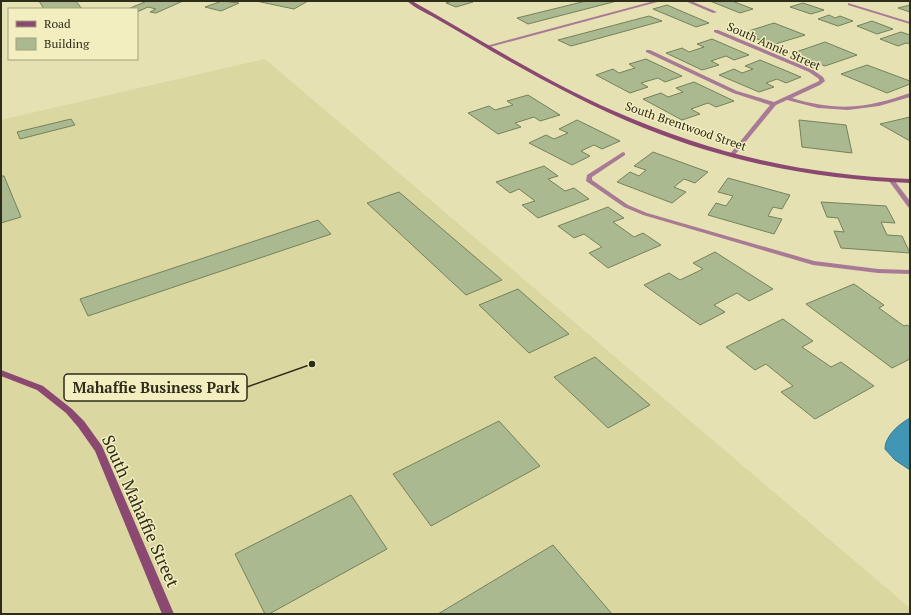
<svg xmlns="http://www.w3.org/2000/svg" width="911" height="615" viewBox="0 0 911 615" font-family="'PT Serif',serif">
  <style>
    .built { fill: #dbd7a1 }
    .water { fill: #4096b4; stroke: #3b7686 }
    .building { fill: #aab98f; stroke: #74825a }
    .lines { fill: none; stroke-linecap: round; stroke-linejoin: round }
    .street { fill: #a97a95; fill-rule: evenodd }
    .secondary { fill: #8b4972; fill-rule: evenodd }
    .labels { text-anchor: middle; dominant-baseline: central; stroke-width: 3; stroke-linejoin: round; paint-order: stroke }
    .far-street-label { font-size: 12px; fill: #2e2c1a; stroke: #f2eebf }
    .near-street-label { font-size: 17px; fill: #2e2c1a; stroke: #f2eebf }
    .leader { fill: none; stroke: #2e2c1a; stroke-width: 1.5 }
    .callout-dot { fill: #2e2c1a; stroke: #f2eebf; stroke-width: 1.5 }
    .callout { fill: #f2eebf; stroke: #2e2c1a; stroke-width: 1.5 }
    .callout-label { font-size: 15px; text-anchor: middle; font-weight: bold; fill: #2e2c1a }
  </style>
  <rect width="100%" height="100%" fill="#e5e1b3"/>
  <!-- built -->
  <path class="built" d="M265,59L910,608V614H1V120Z"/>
  <!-- water -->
  <path class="water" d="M910,418V470L895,460L885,449C885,436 899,424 910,418Z"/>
  <!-- building -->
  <g class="building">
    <path d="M39,1H76L82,9H44Z"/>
    <path d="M147,1H183L156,13L150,12L156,9L148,7L137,12V9H128Z"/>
    <path d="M222,1L239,3L221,11L205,7Z"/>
    <path d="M256,1H308L294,9Z"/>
    <path d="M453,1H470L473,2L456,7L446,3Z"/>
    <path d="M586,1H617L528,24L517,18Z"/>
    <path d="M710,1H732L753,9L740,13Z"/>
    <path d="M803,3L824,10L811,14L790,7Z"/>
    <path d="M667,5L709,23L696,27L653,9Z"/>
    <path d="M910,5V12L898,8Z"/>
    <path d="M829,15L835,18L840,16L853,21L838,26L818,19Z"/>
    <path d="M649,16L662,21L571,46L558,40Z"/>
    <path d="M872,21L893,29L877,34L857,26Z"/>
    <path d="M774,23L805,35L772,45L742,33Z"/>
    <path d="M901,32L910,35V44L906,43L898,46L880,39Z"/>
    <path d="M712,39L749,55L734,60L726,56L711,61L719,65L702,70L666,53L682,48L689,52L704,47L697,44Z"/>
    <path d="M825,42L857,55L825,66L793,53Z"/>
    <path d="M646,59L682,76L665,82L658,78L641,83L648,87L630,93L596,75L613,69L619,73L635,68L629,64Z"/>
    <path d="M760,60L801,77L786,83L777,79L766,83L774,87L759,92L719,75L734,69L742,73L753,69L745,66Z"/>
    <path d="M867,65L910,81V84L887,93L841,74Z"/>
    <path d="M694,82L734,101L716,107L708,103L691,109L700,114L682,120L643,99L661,93L668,97L683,92L676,88Z"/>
    <path d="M528,95L560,115L540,121L534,117L515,123L521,127L498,134L468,113L489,106L495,110L513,105L507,101Z"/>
    <path d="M910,117V141L880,124Z"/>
    <path d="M71,119L75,125L20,139L17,132Z"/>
    <path d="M577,120L620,141L602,149L594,145L581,151L590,156L572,165L529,143L546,135L554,139L568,133L559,129Z"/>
    <path d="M799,120L846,125L852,153L802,147Z"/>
    <path d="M653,152L708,172L695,183L684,179L674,187L686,192L672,203L617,182L630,172L639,176L646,170L634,166Z"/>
    <path d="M544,166L558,176L548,179L565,191L574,188L589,199L538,218L522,205L535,201L519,189L510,193L496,182Z"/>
    <path d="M1,176H4L21,217L1,223Z"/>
    <path d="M728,178L790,195L782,209L773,207L768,216L782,219L774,234L708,215L716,203L726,206L733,196L718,192Z"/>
    <path d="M399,192L502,280L466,295L367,203Z"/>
    <path d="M821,202L886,206L895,223L881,222L887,235L902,236L910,253L841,248L834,231L844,232L838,218L827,217Z"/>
    <path d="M608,207L624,218L613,222L634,237L643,233L661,245L608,268L589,253L602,247L584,234L574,238L558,226Z"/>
    <path d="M318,220L331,234L88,316L80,299Z"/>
    <path d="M715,252L773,289L749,301L737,293L714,305L725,312L700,325L644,285L669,273L680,280L703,269L693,263Z"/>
    <path d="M854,284L884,305L879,308L904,326L907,325L910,327V359L892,368L806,304Z"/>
    <path d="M518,289L569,334L529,353L479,305Z"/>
    <path d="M783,319L813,341L802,347L831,367L841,362L874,386L815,419L781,392L793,386L766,364L755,370L726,347Z"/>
    <path d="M595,357L650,405L608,428L554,377Z"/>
    <path d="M499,421L540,466L431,526L393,474Z"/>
    <path d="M351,495L387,549L269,614H265L235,554Z"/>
    <path d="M553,545L612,614H438Z"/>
  </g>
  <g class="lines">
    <!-- street -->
    <g class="street">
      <path d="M654,1H661L490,47L486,46Z"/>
      <path d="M685,1H691L717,12L713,13Z"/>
      <path d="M848,3L910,22V24L848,5Z"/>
      <path d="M714,30H718L813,70L823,77L825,81L820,85L792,98C821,107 851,110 880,102C890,100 900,96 910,93V97L879,106L848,110L818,108L787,100L776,105L734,156H730V154L770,105L733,93L646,52V50H650L737,91L774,102L819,81V79L809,72L714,32Z"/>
      <path d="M623,152L625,153V155L592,177V180L628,205L647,213L814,261L878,269L910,270V274L878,273L813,265L643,215L624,207L586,181L587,175Z"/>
      <path d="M892,179L894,180L910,201V208L908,207L889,181Z"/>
    </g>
    <!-- secondary -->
    <g class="secondary">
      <path d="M407,1H412C479,39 544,80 614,111C712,154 804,175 910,179V183C818,179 730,163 644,128C592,107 542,80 493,52C474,41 455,29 435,18C426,13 415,8 407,1Z"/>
      <path d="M1,370L43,386L72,409L84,421L102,446L174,614H162L95,451L78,427L66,413L37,390L1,376Z"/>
    </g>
  </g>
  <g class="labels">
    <!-- far-street labels -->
    <g class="far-street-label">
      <text transform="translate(774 46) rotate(24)">South Annie Street</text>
      <text transform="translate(686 126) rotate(19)">South Brentwood Street</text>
    </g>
    <!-- near-street labels -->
    <g class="near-street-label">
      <text transform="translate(141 511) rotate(66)">South Mahaffie Street</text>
    </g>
  </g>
  <!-- callouts -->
  <path class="leader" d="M312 364L247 387"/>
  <circle class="callout-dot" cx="312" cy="364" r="4"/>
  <rect class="callout" x="64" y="374" width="183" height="27" rx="4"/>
  <g class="callout-label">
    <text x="156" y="393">Mahaffie Business Park</text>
  </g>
  <!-- border -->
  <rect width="911" height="615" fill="none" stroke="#2e2c1a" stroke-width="4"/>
  <!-- legend -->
  <rect x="8" y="8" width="130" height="52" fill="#f2eebf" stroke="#a4a07d"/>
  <rect x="16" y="21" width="20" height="6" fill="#8b4972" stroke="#a4a07d"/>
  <text x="44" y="28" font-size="12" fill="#2e2c1a">Road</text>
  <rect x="16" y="38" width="20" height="12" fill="#aab98f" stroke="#a4a07d"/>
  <text x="44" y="48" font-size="12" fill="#2e2c1a">Building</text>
</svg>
